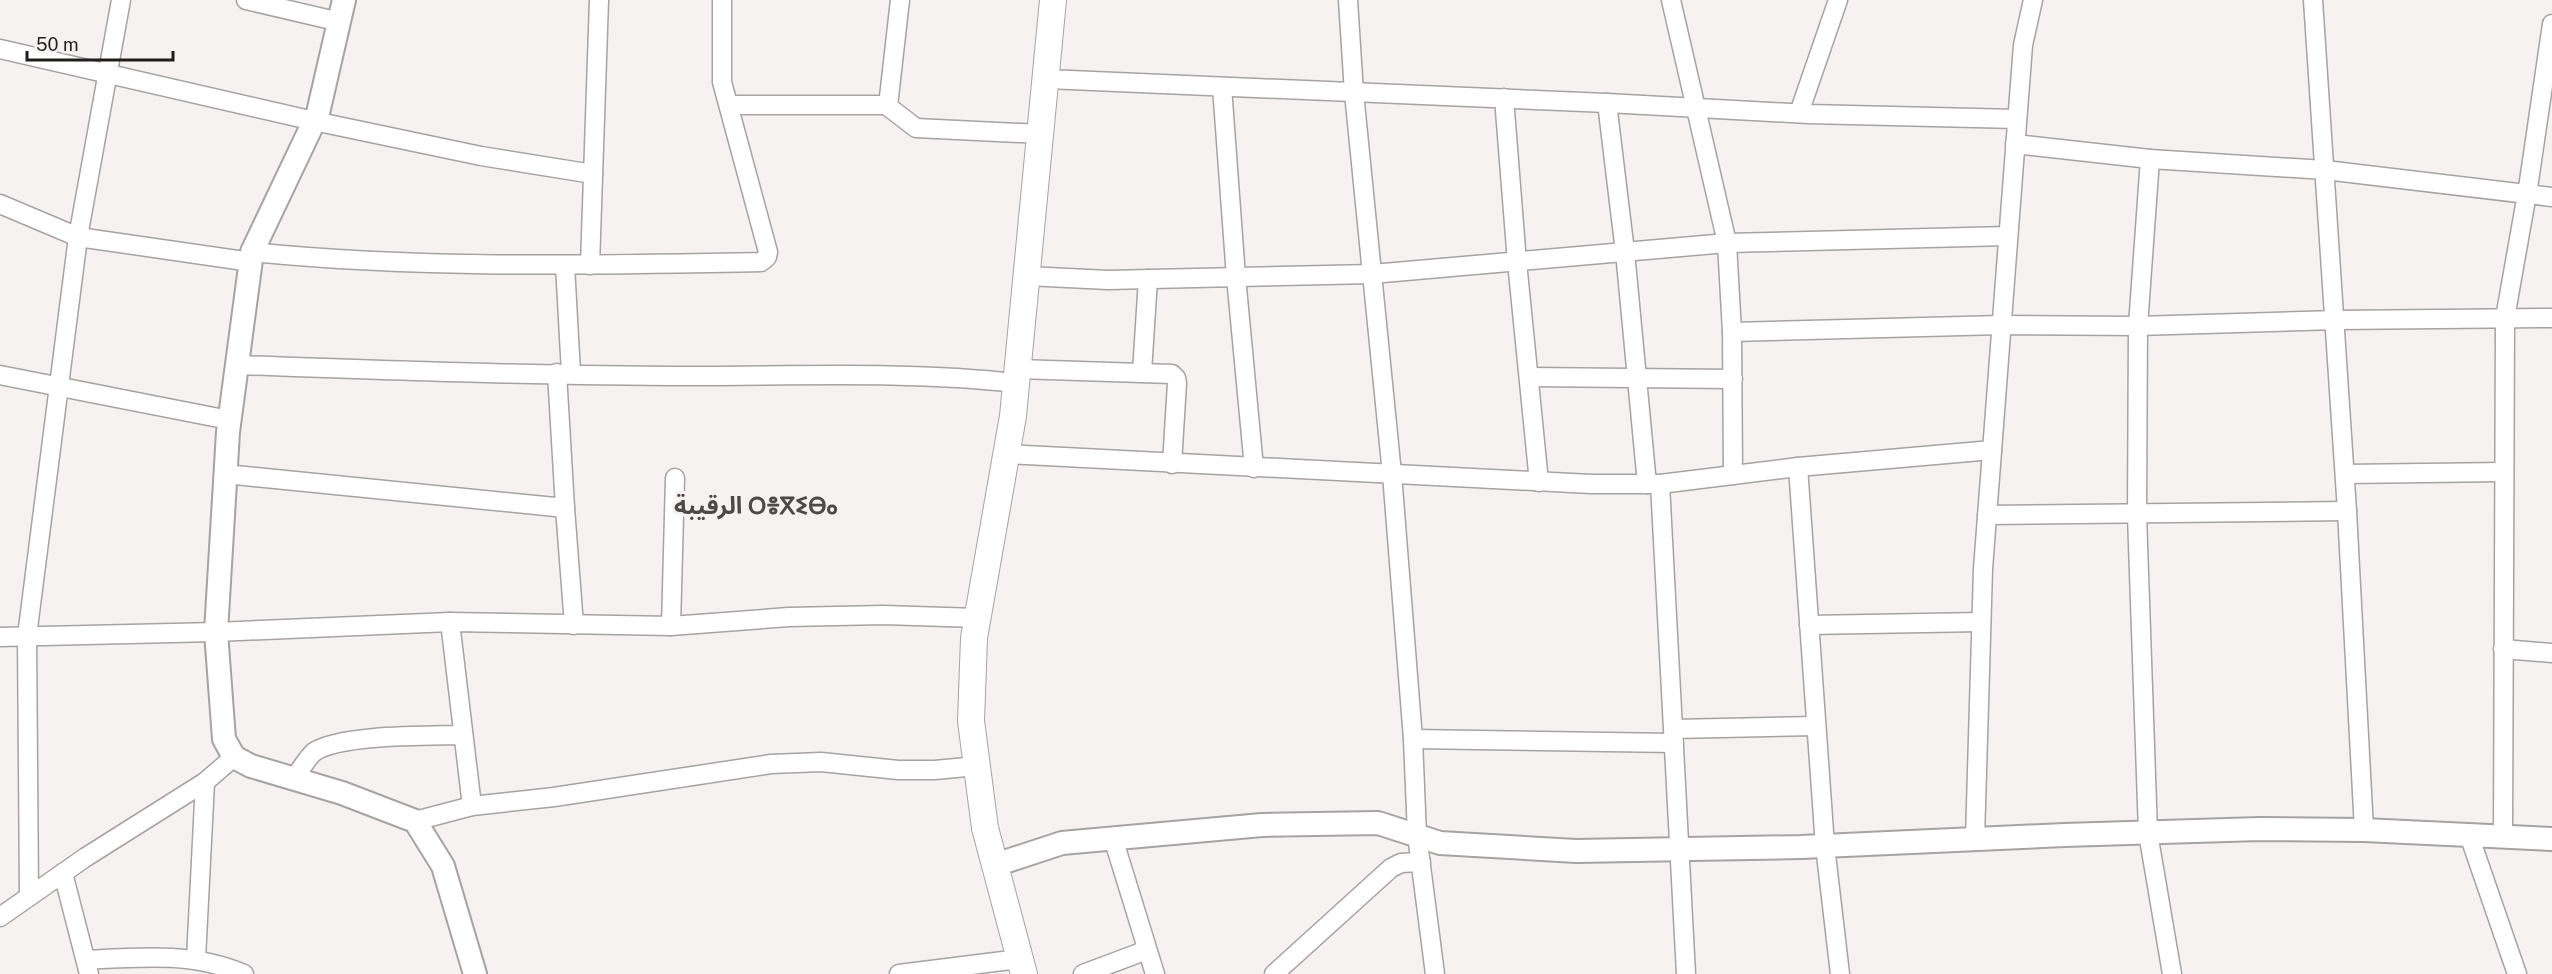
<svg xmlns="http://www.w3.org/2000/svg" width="2552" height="974" viewBox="0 0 2552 974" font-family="'Public Sans','Noto Sans Arabic','Noto Sans Tifinagh',sans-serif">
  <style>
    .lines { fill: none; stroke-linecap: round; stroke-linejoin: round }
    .minor-casing { stroke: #a6a3a1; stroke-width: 21 }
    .tertiary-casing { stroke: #a6a3a1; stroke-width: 26 }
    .secondary-casing { stroke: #a6a3a1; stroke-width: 28 }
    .minor { stroke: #fff; stroke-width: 18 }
    .tertiary { stroke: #fff; stroke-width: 22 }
    .secondary { stroke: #fff; stroke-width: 26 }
    .labels { text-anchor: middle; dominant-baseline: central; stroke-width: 6; stroke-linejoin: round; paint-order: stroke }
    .district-label { font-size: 24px; font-weight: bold; fill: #4d4a49; stroke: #f6f2f0 }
  </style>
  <rect width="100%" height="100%" fill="#f6f2f0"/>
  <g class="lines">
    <defs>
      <g id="minor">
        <path d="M246,0L340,22"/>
        <path d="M1348,0L1354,93L1392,474L1413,739L1417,835L1435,974"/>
        <path d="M1671,0L1727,243L1732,332L1733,475"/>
        <path d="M2313,0L2347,511L2364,830"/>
        <path d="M0,49L314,121L481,156L593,174"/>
        <path d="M1047,79L1607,103L1808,114L2017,119"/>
        <path d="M1222,87L1236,277L1254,468"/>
        <path d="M1504,98L1517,262L1539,482"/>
        <path d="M1607,103L1625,252L1647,484"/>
        <path d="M729,105H886L916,128L1041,134"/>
        <path d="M888,106L900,0"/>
        <path d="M1799,113L1838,0"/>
        <path d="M2015,144L2150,159L2325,170L2552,197"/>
        <path d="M2150,159L2138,326L2137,515L2148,833L2172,974"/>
        <path d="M0,204L78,237L251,262"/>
        <path d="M252,252C422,269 592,265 761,262L767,257L768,252L722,82V0"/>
        <path d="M565,265L571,373"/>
        <path d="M590,265L599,0"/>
        <path d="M1027,276L1108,280L1372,274L1727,243L2008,236"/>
        <path d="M1732,332L2001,325L2138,326L2336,320L2552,318"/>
        <path d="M237,365C388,370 539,376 690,376C799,376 909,371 1016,383"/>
        <path d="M1018,369L1172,374L1176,378L1177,383L1172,464"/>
        <path d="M1142,372L1148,279"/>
        <path d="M0,375L229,420"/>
        <path d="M1529,377L1733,379"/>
        <path d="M1006,454L1591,484H1660L1798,467L1992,450"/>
        <path d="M1798,467L1825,846L1840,974"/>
        <path d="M225,474L565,508L557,373"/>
        <path d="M2345,474L2504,472"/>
        <path d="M1660,484L1686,974"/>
        <path d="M565,508L574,625"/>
        <path d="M1987,515L2347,511"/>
        <path d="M450,622L472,806"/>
        <path d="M1809,625L1981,622"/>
        <path d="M671,626L675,478"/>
        <path d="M0,637L216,632L450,622L671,626L789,617L883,615L978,618"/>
        <path d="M2503,649L2552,653"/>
        <path d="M1674,729L1815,726"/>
        <path d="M1413,739L1674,743"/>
        <path d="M294,778C300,771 307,758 314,752C341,734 429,736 463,735"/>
        <path d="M415,821L472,806L554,797L771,764L821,762L898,770H935L977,766"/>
        <path d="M2469,835L2517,974"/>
        <path d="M2503,836L2505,318L2528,188L2552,24"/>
        <path d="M1113,838L1155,974"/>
        <path d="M1975,839L1983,569L2023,45L2033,0"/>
        <path d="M63,873L89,974"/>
        <path d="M29,896L27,636L78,237L121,0"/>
        <path d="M0,917L86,857L205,782L234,757"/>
        <path d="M196,959L205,782"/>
        <path d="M86,960C139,957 194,952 244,974"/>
        <path d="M899,974L1019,959"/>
        <path d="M1083,974L1147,950"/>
        <path d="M1274,974L1391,868L1401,863L1421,862"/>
      </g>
      <g id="tertiary">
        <path d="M344,0L318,113L252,252L228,432L216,632L224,739L234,757L251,766L342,793L415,821L443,866L475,974"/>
        <path d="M995,865L1062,843L1262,825L1378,823L1440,843L1576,851L1801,847L2064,835L2260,829L2364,830L2552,839"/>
      </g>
      <path id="secondary" d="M1024,974L985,828L971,721L974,638L1013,416L1053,0"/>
    </defs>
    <!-- minor casing -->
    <use href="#minor" class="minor-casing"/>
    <!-- tertiary casing -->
    <use href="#tertiary" class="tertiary-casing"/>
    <!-- secondary casing -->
    <use href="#secondary" class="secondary-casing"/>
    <!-- minor -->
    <use href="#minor" class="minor"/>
    <!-- tertiary -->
    <use href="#tertiary" class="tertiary"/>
    <!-- secondary -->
    <use href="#secondary" class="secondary"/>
  </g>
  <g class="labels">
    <!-- district labels -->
    <g class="district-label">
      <text x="756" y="505">الرقيبة ⵔⴻⴳⵉⴱⴰ</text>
    </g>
  </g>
  <!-- scale -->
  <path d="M27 51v9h146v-9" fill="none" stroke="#1f1e1d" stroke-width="3"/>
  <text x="36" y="51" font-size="18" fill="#1f1e1d" stroke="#f6f2f0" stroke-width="4.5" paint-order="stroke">50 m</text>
</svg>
